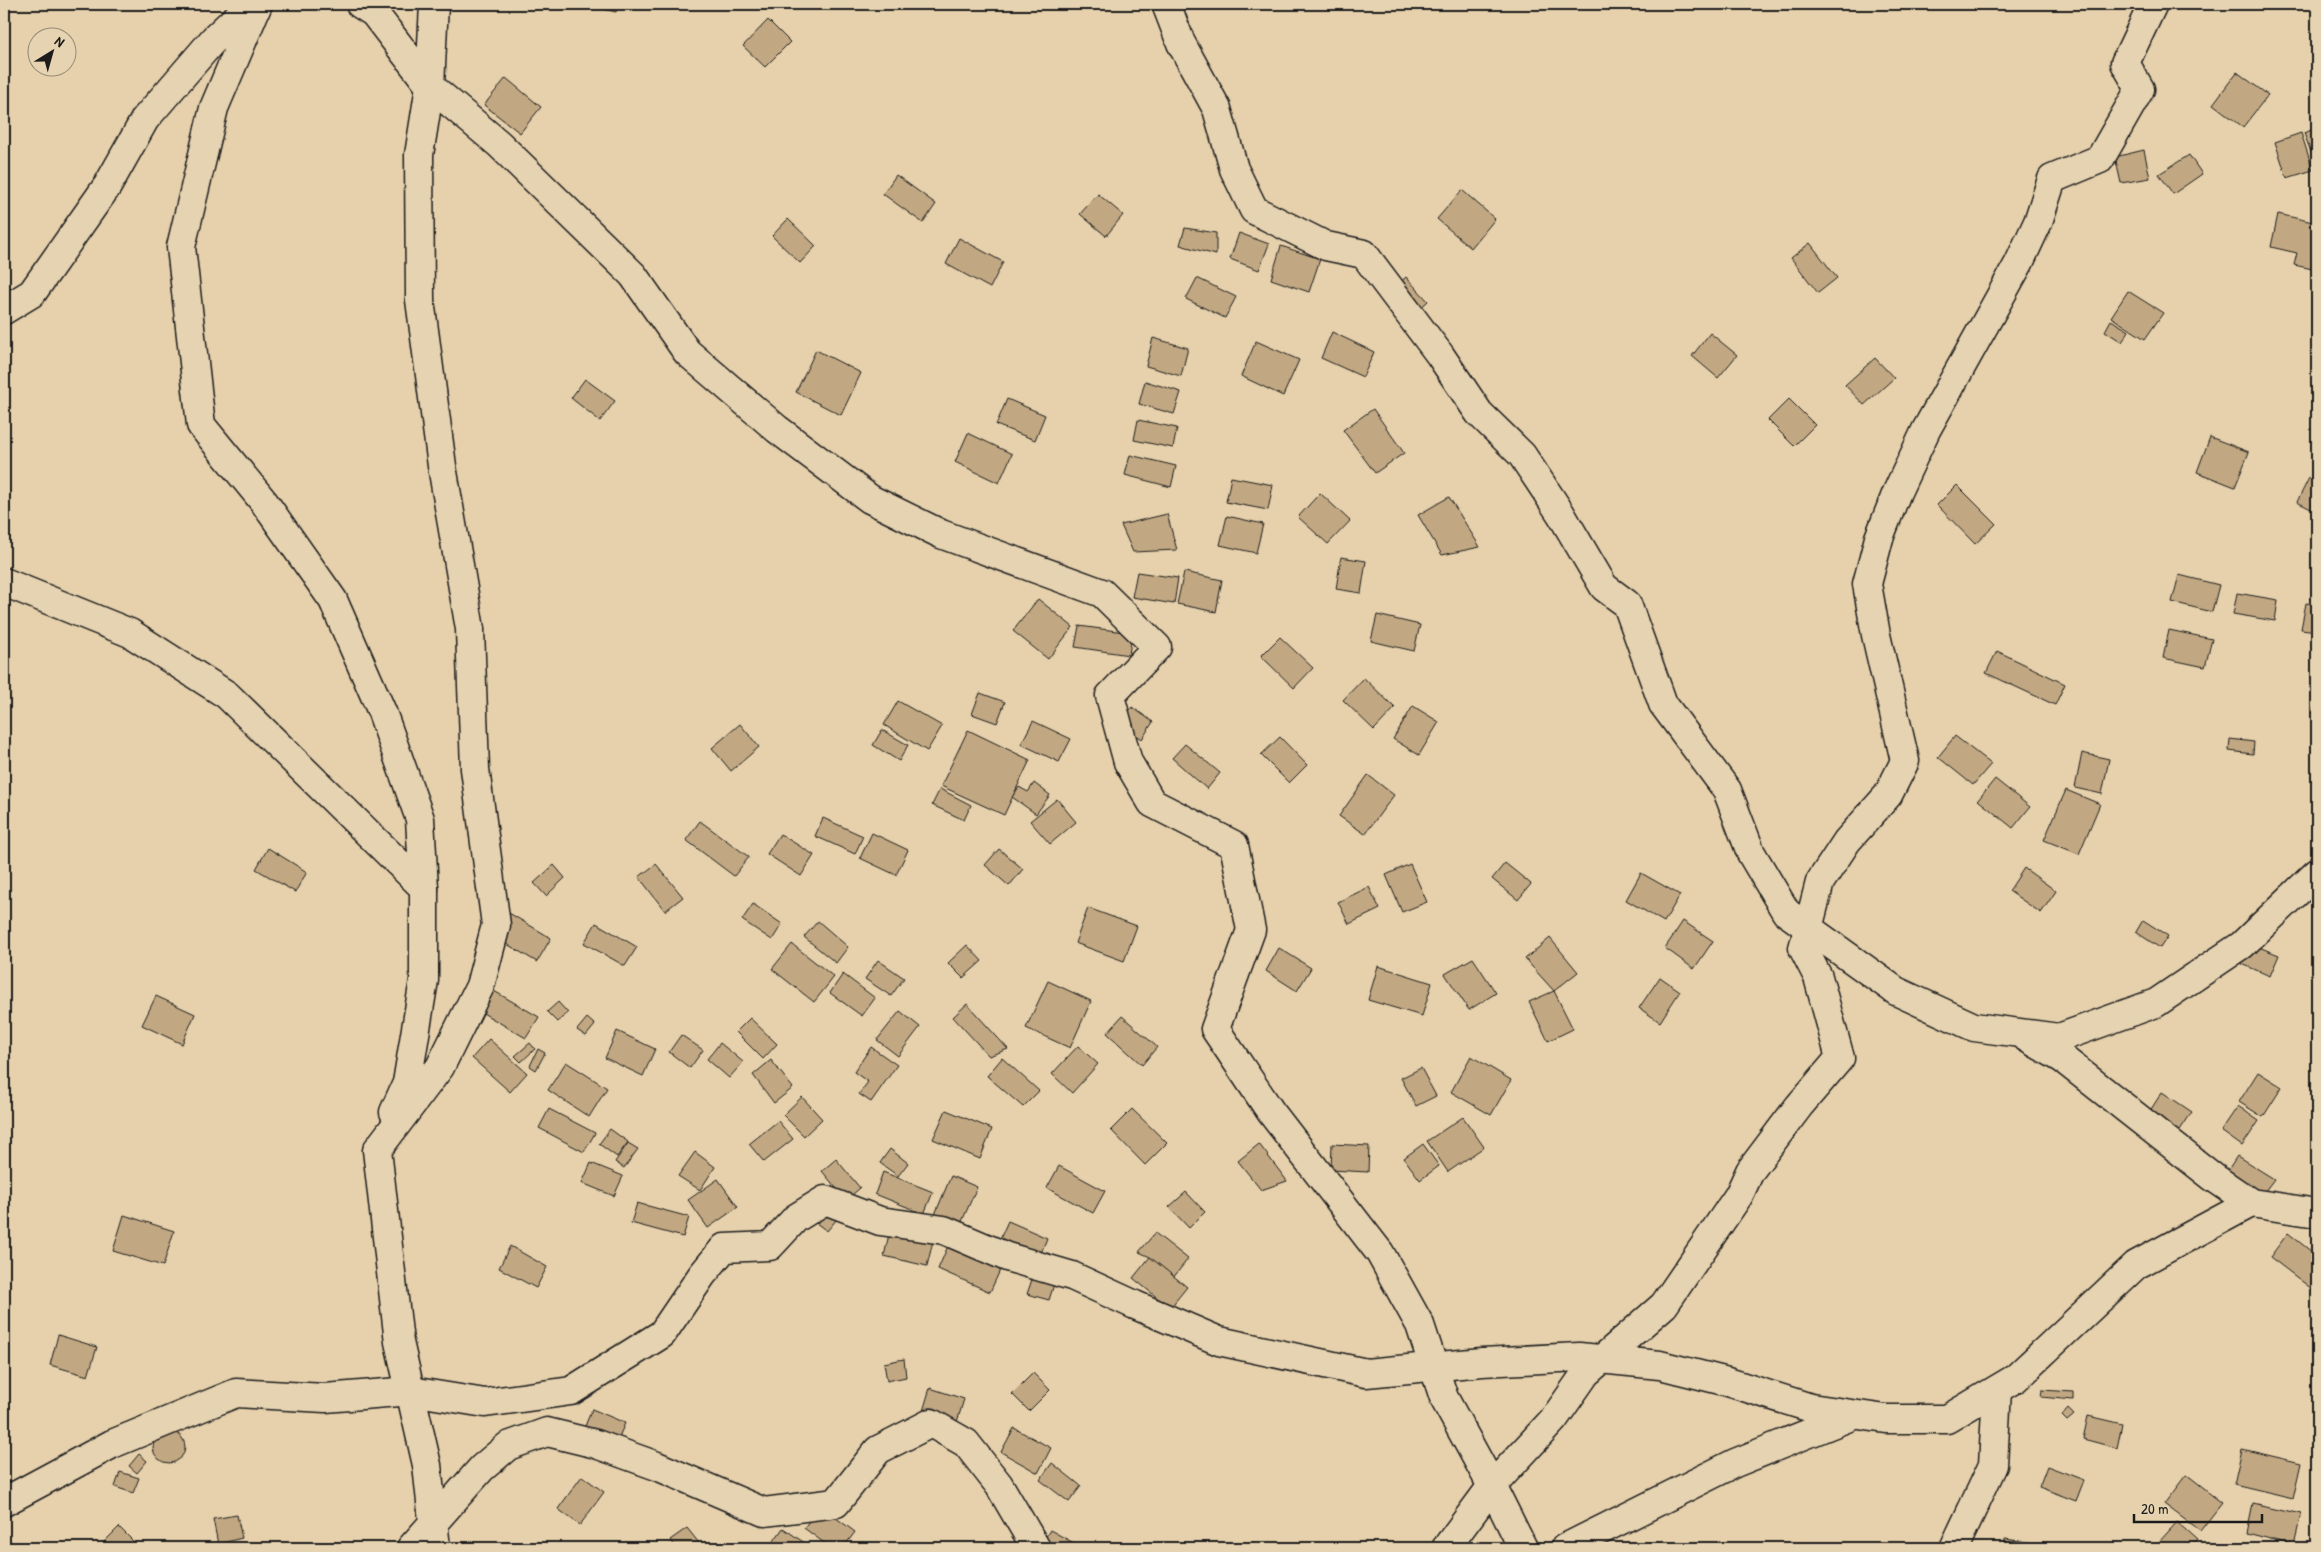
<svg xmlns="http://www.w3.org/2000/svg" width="2321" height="1552" viewBox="0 0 2321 1552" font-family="'Patrick Hand',sans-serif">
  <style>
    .building { fill: #c2a882; stroke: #1c1c1c }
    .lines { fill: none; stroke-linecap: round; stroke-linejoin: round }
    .minor-casing { stroke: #1c1c1c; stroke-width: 31 }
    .minor { stroke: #e6d3b1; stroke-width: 28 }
  </style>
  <rect width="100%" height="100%" fill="#e6d1ac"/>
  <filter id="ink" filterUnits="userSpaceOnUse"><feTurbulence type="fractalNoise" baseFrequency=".02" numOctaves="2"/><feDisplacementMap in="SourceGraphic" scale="10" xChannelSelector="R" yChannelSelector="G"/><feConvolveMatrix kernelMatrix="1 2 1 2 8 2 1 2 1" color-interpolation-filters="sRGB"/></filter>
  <g filter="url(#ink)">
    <!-- building -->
    <g class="building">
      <path d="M583,4H618L616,12Z"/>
      <path d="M768,20L790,42L765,67L743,46Z"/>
      <path d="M2237,72L2268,95L2243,127L2213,104Z"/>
      <path d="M506,78L541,107L520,133L484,105Z"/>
      <path d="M2317,128V169L2304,133Z"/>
      <path d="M2301,133L2313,170L2287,178L2275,142Z"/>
      <path d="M2144,150L2150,178L2121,183L2115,157Z"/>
      <path d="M2189,155L2202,174L2173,194L2159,174Z"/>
      <path d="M896,175L936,204L923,223L883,194Z"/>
      <path d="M1462,190L1495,219L1471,248L1437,219Z"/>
      <path d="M1098,194L1123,215L1106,236L1080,214Z"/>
      <path d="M2278,214L2317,223V270L2294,265L2297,253L2271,247Z"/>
      <path d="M788,219L816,246L800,263L772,236Z"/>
      <path d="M1185,228L1216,233V255L1180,245Z"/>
      <path d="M1239,233L1269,244L1259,270L1230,259Z"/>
      <path d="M959,238L1003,262L990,288L946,264Z"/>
      <path d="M1810,243L1837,278L1818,293L1791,258Z"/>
      <path d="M1281,246L1320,259L1309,292L1271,279Z"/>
      <path d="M1406,277L1428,301L1414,314L1392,290Z"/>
      <path d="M1197,278L1236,297L1225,318L1186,299Z"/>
      <path d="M2128,291L2163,313L2145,339L2111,317Z"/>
      <path d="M2111,320L2129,331L2122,342L2105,331Z"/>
      <path d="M1332,332L1374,352L1363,377L1321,358Z"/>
      <path d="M1710,333L1737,355L1718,378L1692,356Z"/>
      <path d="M1153,338L1188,348L1181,376L1146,366Z"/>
      <path d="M1256,341L1299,360L1283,396L1241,376Z"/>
      <path d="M816,350L861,373L841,415L796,392Z"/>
      <path d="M1875,358L1894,378L1864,405L1845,385Z"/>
      <path d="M585,379L615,401L600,421L571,398Z"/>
      <path d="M1145,381L1181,392L1174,414L1139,404Z"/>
      <path d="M1007,399L1045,415L1035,440L996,425Z"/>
      <path d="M1789,399L1815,425L1794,446L1768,420Z"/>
      <path d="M1373,409L1404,453L1375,473L1343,430Z"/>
      <path d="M1138,420L1177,428L1173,448L1134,440Z"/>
      <path d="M968,433L1012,454L999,483L955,462Z"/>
      <path d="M2210,437L2249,452L2235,487L2197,472Z"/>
      <path d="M1130,455L1176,466L1171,487L1125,475Z"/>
      <path d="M2310,476L2317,479V512L2297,502Z"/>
      <path d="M1231,477L1273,485L1268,510L1226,502Z"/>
      <path d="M1957,485L1996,524L1975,544L1937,505Z"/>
      <path d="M1320,493L1350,521L1328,544L1298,517Z"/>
      <path d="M1449,497L1480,547L1442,555L1418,515Z"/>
      <path d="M1167,514L1177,550L1133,552L1121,525Z"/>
      <path d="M1227,516L1263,524L1256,553L1220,545Z"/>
      <path d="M1341,557L1366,561L1361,593L1336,589Z"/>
      <path d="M1137,572L1178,578L1174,604L1132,597Z"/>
      <path d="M1184,572L1222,580L1216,612L1177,604Z"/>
      <path d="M2179,575L2219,585L2212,612L2172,602Z"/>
      <path d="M2237,593L2278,600L2275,621L2233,614Z"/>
      <path d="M1038,599L1073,627L1048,659L1013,631Z"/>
      <path d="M2306,603L2317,605V631L2301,629Z"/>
      <path d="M1377,615L1420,625L1414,651L1371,641Z"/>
      <path d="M1079,626L1132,633L1129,655L1075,647Z"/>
      <path d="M2169,630L2212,639L2205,667L2163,658Z"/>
      <path d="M1280,637L1313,668L1294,688L1261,656Z"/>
      <path d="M1997,651L2065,684L2055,705L1986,673Z"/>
      <path d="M1364,678L1395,708L1374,730L1343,700Z"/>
      <path d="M980,693L1005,702L997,723L972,714Z"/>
      <path d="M898,701L942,726L927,751L884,725Z"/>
      <path d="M2316,703H2317V714L2312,713Z"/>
      <path d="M1413,706L1439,722L1419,755L1393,739Z"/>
      <path d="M1132,707L1153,722L1142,739L1121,724Z"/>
      <path d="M1033,721L1071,739L1059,762L1021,744Z"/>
      <path d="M740,724L759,747L731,771L712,748Z"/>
      <path d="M882,730L908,745L899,761L873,745Z"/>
      <path d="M968,730L1030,760L1004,815L941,786Z"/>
      <path d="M1955,736L1991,764L1973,785L1938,757Z"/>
      <path d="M1280,737L1307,765L1289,783L1261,755Z"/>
      <path d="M2230,739L2254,742L2253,754L2229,751Z"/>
      <path d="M1185,744L1220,773L1207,789L1172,758Z"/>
      <path d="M2082,753L2109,759L2102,794L2075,788Z"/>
      <path d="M1368,775L1394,795L1365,834L1339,816Z"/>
      <path d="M1995,779L2030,807L2013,828L1978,800Z"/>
      <path d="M1034,783L1050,795L1036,814L1012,797L1019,787L1028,792Z"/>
      <path d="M940,789L971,805L964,820L932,805Z"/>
      <path d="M2066,790L2100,804L2079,854L2044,840Z"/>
      <path d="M1057,799L1076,822L1050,844L1030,821Z"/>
      <path d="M823,818L863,836L855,854L815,836Z"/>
      <path d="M700,821L749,857L734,876L686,840Z"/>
      <path d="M872,833L908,850L896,875L860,858Z"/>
      <path d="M780,834L814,855L801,876L767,854Z"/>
      <path d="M268,848L307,872L295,892L256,869Z"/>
      <path d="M999,849L1023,869L1009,886L985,865Z"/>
      <path d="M1505,863L1531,884L1518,900L1492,879Z"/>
      <path d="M656,864L683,897L665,911L639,877Z"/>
      <path d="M1410,864L1427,902L1402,912L1386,875Z"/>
      <path d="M554,865L565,878L546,896L534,883Z"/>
      <path d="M2024,868L2056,891L2041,913L2009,891Z"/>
      <path d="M1641,873L1680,895L1664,922L1626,900Z"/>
      <path d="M1369,887L1380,909L1349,924L1338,902Z"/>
      <path d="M753,904L782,924L772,940L742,920Z"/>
      <path d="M1088,908L1137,926L1124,961L1075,943Z"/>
      <path d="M509,913L551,938L537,962L495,937Z"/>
      <path d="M2143,920L2168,936L2160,948L2136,932Z"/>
      <path d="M818,921L848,947L836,963L804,937Z"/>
      <path d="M1683,921L1713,941L1694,969L1665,948Z"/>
      <path d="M596,923L637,947L625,966L584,943Z"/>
      <path d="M1550,938L1578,972L1554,991L1525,959Z"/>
      <path d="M792,944L834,977L814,1002L772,969Z"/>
      <path d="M2251,944L2279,955L2270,976L2242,964Z"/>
      <path d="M967,945L982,961L963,978L948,963Z"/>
      <path d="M1279,948L1311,968L1297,991L1266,971Z"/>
      <path d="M1473,958L1496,993L1469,1010L1445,974Z"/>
      <path d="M878,960L904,978L891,996L865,979Z"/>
      <path d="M1378,966L1432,983L1422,1016L1368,1000Z"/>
      <path d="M843,974L875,998L862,1016L830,993Z"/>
      <path d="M1660,977L1680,991L1660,1022L1639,1008Z"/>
      <path d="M1048,981L1091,1001L1070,1048L1026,1028Z"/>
      <path d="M494,991L539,1017L526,1038L481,1012Z"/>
      <path d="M1554,991L1573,1029L1548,1041L1529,1002Z"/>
      <path d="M156,996L195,1014L182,1044L142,1025Z"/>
      <path d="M558,1002L568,1013L557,1022L547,1012Z"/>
      <path d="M967,1004L1008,1049L989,1056L953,1017Z"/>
      <path d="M900,1011L920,1027L898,1056L877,1040Z"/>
      <path d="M1122,1016L1157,1047L1142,1065L1107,1033Z"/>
      <path d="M587,1018L595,1025L586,1036L577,1030Z"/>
      <path d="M750,1018L777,1044L763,1059L736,1032Z"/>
      <path d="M617,1031L655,1049L643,1076L605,1058Z"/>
      <path d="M681,1035L703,1050L690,1068L669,1052Z"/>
      <path d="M489,1039L527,1073L510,1092L472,1058Z"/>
      <path d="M530,1043L535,1049L521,1062L515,1056Z"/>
      <path d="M720,1043L743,1062L729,1078L707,1059Z"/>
      <path d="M1078,1046L1098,1064L1072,1093L1052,1074Z"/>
      <path d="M871,1047L897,1065L871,1102L859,1094L868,1082L854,1072Z"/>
      <path d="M538,1049L545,1053L536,1070L530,1066Z"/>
      <path d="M1471,1056L1511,1080L1491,1115L1451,1092Z"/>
      <path d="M1002,1058L1039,1091L1023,1107L987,1076Z"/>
      <path d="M771,1060L793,1088L774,1103L753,1075Z"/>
      <path d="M566,1062L607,1088L589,1117L548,1090Z"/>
      <path d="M1421,1068L1436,1096L1416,1106L1401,1078Z"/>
      <path d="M2258,1072L2282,1087L2263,1117L2239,1102Z"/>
      <path d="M2162,1092L2192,1112L2178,1133L2148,1114Z"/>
      <path d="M802,1097L822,1119L804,1136L783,1115Z"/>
      <path d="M2238,1106L2259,1121L2242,1146L2221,1131Z"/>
      <path d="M549,1109L595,1133L584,1152L539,1128Z"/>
      <path d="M1132,1109L1167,1143L1145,1165L1111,1130Z"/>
      <path d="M946,1110L992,1129L980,1159L933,1139Z"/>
      <path d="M1463,1117L1484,1147L1448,1172L1427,1141Z"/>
      <path d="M778,1121L793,1139L764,1162L749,1144Z"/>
      <path d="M610,1129L628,1142L617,1157L599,1144Z"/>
      <path d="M628,1143L638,1149L624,1168L615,1162Z"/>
      <path d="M1259,1144L1287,1181L1261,1190L1238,1161Z"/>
      <path d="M1332,1144L1369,1146L1368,1172L1331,1170Z"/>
      <path d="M1423,1144L1439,1166L1420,1180L1404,1158Z"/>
      <path d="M890,1149L908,1163L898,1176L880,1163Z"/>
      <path d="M695,1152L715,1167L700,1190L678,1176Z"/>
      <path d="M2237,1156L2274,1179L2262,1195L2226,1173Z"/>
      <path d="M836,1159L860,1188L846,1200L822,1171Z"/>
      <path d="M591,1163L623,1176L614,1196L582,1183Z"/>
      <path d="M1059,1166L1105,1191L1093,1213L1047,1188Z"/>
      <path d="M883,1172L933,1192L924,1214L875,1194Z"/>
      <path d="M951,1176L977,1187L956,1235L931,1224Z"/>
      <path d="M718,1179L738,1207L708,1228L688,1200Z"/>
      <path d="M1186,1192L1205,1212L1189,1228L1169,1207Z"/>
      <path d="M637,1203L689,1217L683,1237L631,1223Z"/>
      <path d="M826,1211L837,1219L827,1231L816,1223Z"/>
      <path d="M124,1215L174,1231L163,1266L113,1251Z"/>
      <path d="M1008,1221L1047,1238L1039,1258L999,1241Z"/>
      <path d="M890,1230L933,1241L927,1266L884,1256Z"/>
      <path d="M1155,1233L1188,1259L1172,1279L1150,1257L1139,1252Z"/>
      <path d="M2288,1233L2317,1256V1283L2312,1289L2270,1257Z"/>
      <path d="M510,1246L547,1267L536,1288L499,1268Z"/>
      <path d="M948,1246L1001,1268L990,1292L938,1269Z"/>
      <path d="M1150,1257L1187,1287L1170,1308L1133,1278Z"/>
      <path d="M1035,1271L1056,1278L1049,1300L1027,1294Z"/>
      <path d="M58,1335L97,1347L88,1376L50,1365Z"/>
      <path d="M904,1359L906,1377L887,1381L884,1363Z"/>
      <path d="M1033,1373L1050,1390L1029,1411L1012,1394Z"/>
      <path d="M930,1388L964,1399L957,1422L923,1411Z"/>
      <path d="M2042,1390L2073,1392V1400L2041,1397Z"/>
      <path d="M592,1409L625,1423L616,1444L583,1431Z"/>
      <path d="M2068,1409L2074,1415L2067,1421L2062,1416Z"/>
      <path d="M2088,1416L2122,1424L2117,1448L2083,1439Z"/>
      <path d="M1014,1428L1051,1448L1038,1473L1001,1452Z"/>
      <circle cx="169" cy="1447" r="16"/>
      <path d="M2242,1449L2301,1463L2293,1498L2234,1484Z"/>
      <path d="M139,1454L147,1461L137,1473L129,1466Z"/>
      <path d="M1052,1463L1081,1486L1069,1502L1040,1480Z"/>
      <path d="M2047,1466L2084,1480L2076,1501L2039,1487Z"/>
      <path d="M120,1472L139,1478L133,1493L115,1487Z"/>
      <path d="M2186,1475L2222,1503L2200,1531L2164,1504Z"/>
      <path d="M582,1476L604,1492L580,1525L558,1509Z"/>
      <path d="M2253,1504L2301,1515L2294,1545L2247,1533Z"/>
      <path d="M820,1506L855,1532L843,1548H831L804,1528Z"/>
      <path d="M237,1515L242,1538L218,1544L213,1519Z"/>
      <path d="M2177,1522L2197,1540L2189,1548H2166L2159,1542Z"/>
      <path d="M119,1527L140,1548H104L101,1545Z"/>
      <path d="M687,1528L703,1548H677L670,1540Z"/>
      <path d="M783,1528L812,1548H769Z"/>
      <path d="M1050,1530L1083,1548H1039Z"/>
      <path d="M2005,1539L2056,1546V1548H2004Z"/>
    </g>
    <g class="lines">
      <defs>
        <g id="minor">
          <path d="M258,4L214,108L181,247L201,425L264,502L333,600L382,712L420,819L424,888V980L407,1083L394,1112"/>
          <path d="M360,4L374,13L430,86L419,155L420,300L442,466L470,629L475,769L496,925L480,986L440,1067L377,1150L399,1342L427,1465L436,1548"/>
          <path d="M434,4L430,86L499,144L633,275L687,352L777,429L870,499L941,534L1102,593L1157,647L1110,696L1128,762L1152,803L1234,845L1251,930L1215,1029L1271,1112L1380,1253L1420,1325L1444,1398L1492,1486L1523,1548"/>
          <path d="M1166,4L1181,43L1217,109L1234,169L1254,210L1326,246L1364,254L1440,355L1479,413L1522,455L1561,514L1604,587L1627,604L1663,704L1727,790L1751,853L1786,912L1896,991L1974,1027L2059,1038L2156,1003L2242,945L2317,873"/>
          <path d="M4,310L32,293L108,185L145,119L214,39L251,4"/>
          <path d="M4,582L130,633L227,695L424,888"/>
          <path d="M2027,1038L2063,1059L2213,1177L2251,1203L2317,1213"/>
          <path d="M4,1502L112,1444L236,1393L325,1398L411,1391L485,1403L571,1391L662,1334L702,1275L724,1248L770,1246L796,1218L825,1200L880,1221L944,1230L1007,1257L1072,1276L1135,1305L1219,1341L1366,1373L1482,1362L1579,1357L1660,1365L1728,1382L1811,1408L1886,1419H1947L2016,1378L2136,1265L2251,1203"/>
          <path d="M411,1548L482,1468L508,1446L547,1432L596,1444L657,1466L764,1512L836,1503L878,1450L931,1423L966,1443L999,1485L1036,1548"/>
          <path d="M1446,1548L1492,1486L1554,1419L1586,1373L1664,1305L1739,1195L1750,1171L1799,1106L1840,1058L1818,977L1803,948L1820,882L1847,841L1888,795L1905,761L1876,635L1867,584L1879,538L1897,492L1926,430L2019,263L2038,222L2052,179L2100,159L2140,89L2125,63L2153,4"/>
          <path d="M1565,1548L1735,1463L1854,1415"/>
          <path d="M1954,1548L1993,1465L1997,1390"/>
        </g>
      </defs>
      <!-- minor casing -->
      <use href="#minor" class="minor-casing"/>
      <!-- minor -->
      <use href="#minor" class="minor"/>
    </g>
  </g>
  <!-- margin -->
  <rect width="2321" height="1552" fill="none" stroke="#e6d3b1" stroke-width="20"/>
  <rect x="10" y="10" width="2301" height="1532" fill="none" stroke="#1c1c1c" stroke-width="2" filter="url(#ink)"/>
  <!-- north arrow -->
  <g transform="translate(52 52) rotate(37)"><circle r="24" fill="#e6d3b1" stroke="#958a75"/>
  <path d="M0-4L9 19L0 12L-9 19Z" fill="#1c1c1c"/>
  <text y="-8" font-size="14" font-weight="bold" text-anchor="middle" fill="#1c1c1c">N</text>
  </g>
  <!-- scale -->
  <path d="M2134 1514v8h128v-8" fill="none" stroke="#1c1c1c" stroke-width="2.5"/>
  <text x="2141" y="1514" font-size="15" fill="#1c1c1c" stroke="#e6d3b1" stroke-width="4" paint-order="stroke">20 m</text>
</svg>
